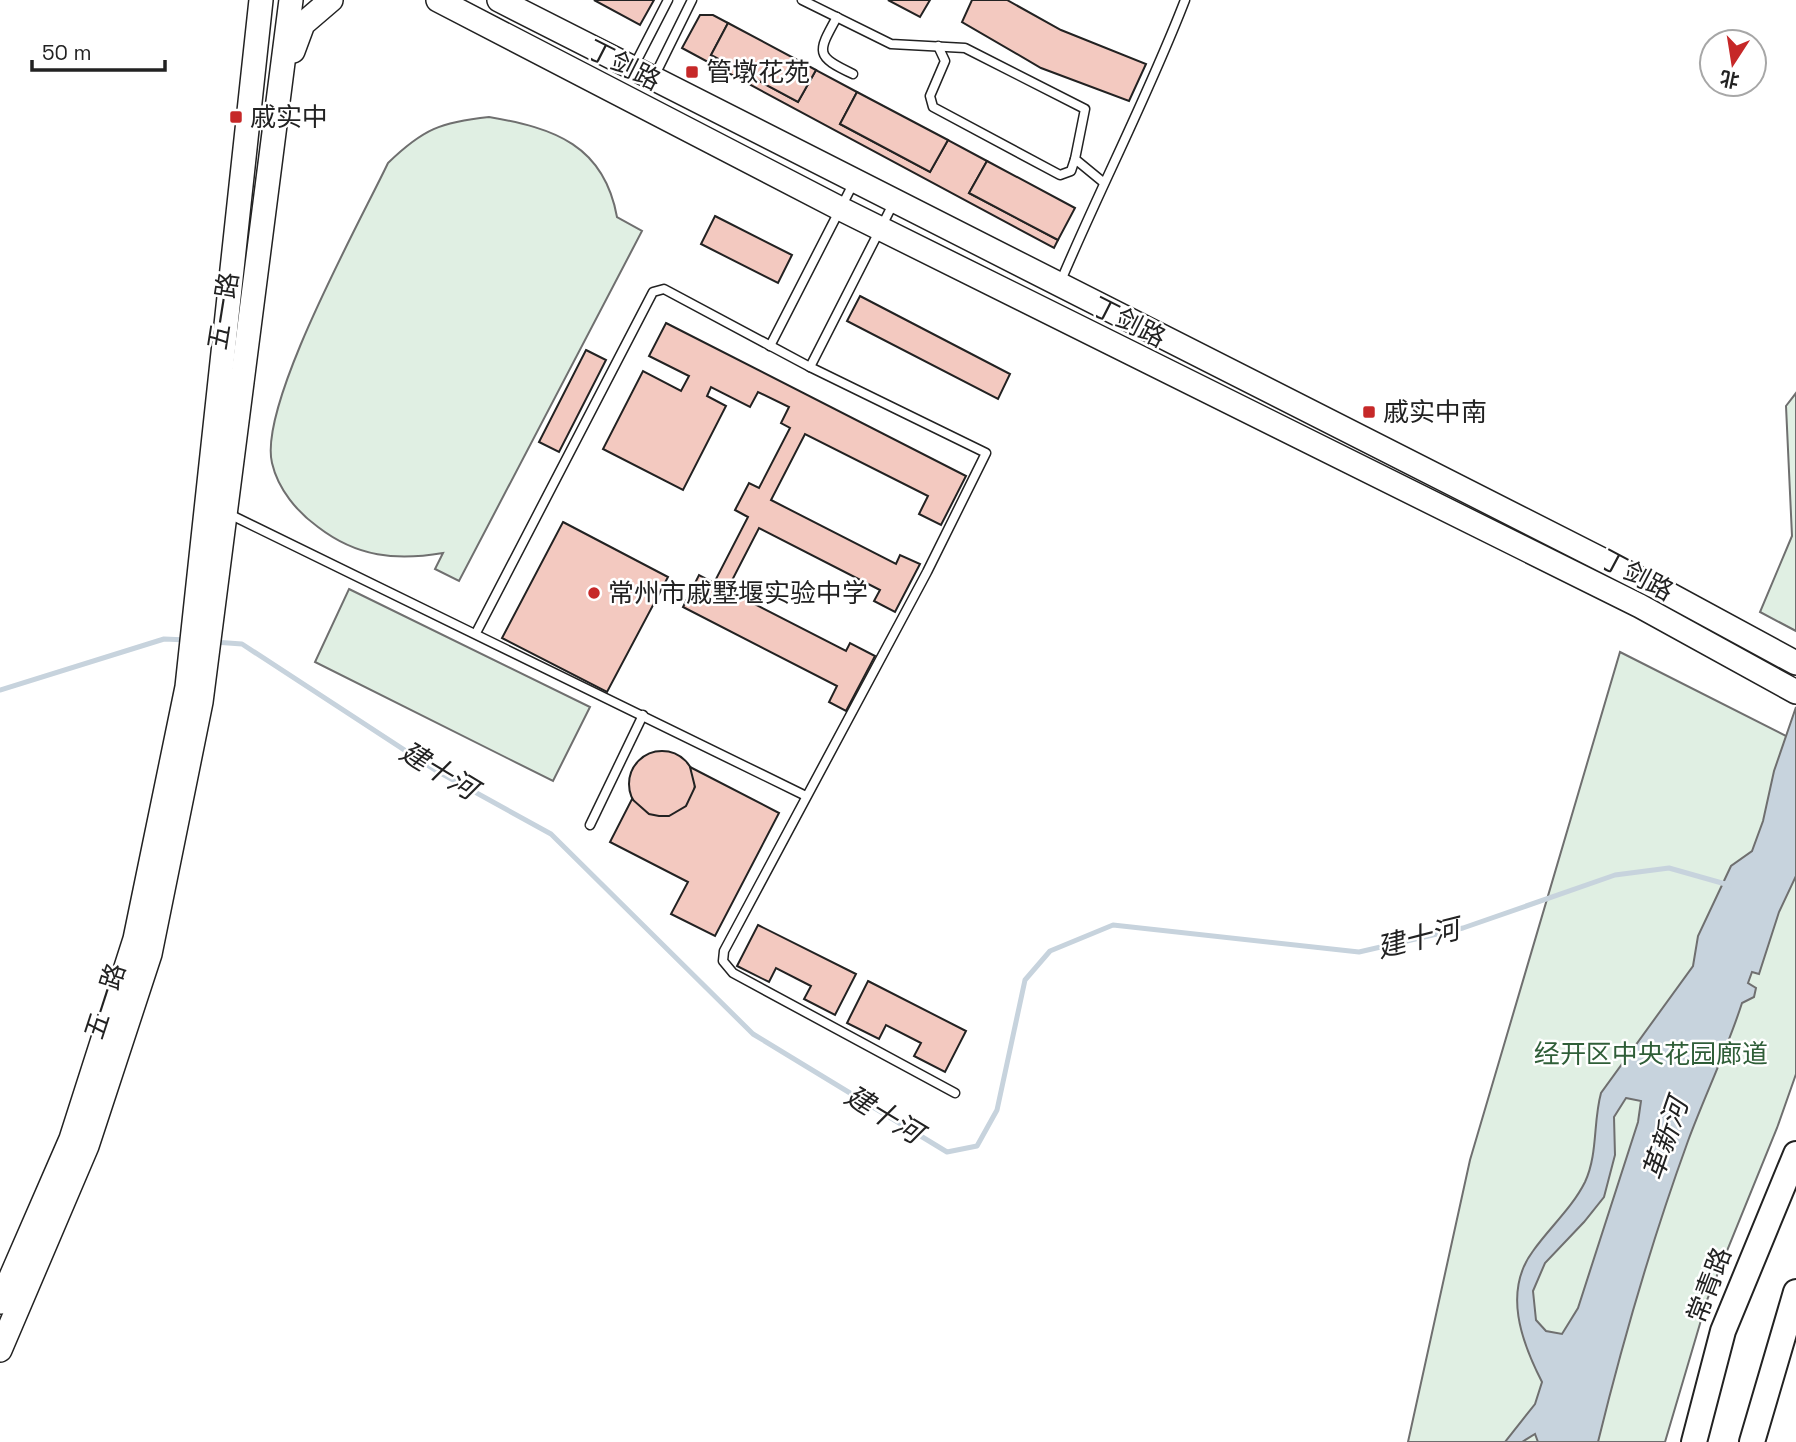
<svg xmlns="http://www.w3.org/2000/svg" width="1796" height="1442" viewBox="0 0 1796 1442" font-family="'Space Grotesk','Noto Sans SC',sans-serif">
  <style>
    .green { fill: #e0efe3; stroke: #6f6f6f; stroke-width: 2 }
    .water { fill: #c7d3dd; stroke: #6f6f6f; stroke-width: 2; fill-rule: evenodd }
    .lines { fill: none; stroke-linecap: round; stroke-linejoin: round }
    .stream { stroke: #c7d3dd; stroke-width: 5 }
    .building { fill: #f3c9c0; stroke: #222; stroke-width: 2 }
    .service-casing { stroke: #222; stroke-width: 11 }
    .secondary-casing { stroke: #222; stroke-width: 26 }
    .primary-casing { stroke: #222; stroke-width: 28 }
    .service { stroke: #fff; stroke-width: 8 }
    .secondary { stroke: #fff; stroke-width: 23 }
    .primary { stroke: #fff; stroke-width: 24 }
    .poi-dot { fill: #c62828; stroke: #fff; stroke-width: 2.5 }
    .labels { text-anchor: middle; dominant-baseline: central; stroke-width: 5; stroke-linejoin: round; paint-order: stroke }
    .street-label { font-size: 26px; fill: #222; stroke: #fff }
    .poi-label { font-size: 26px; fill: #222; stroke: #fff; text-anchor: start }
    .park-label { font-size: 26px; fill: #2f5e38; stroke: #fff }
    .water-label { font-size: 28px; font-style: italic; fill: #222; stroke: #fff }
  </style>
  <rect width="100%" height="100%" fill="#fff"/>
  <!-- green -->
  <g class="green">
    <path d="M489,117C554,128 604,145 617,217L642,231L459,581L435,569L443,553C396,561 357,557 318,527C297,512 278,489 272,463C258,405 360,222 388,163C423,129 441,122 489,117Z"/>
    <path d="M1796,393V631L1760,612L1792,536L1786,406Z"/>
    <path d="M349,589L590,707L553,781L315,662Z"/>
    <path d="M1620,652L1796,741V1074L1777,1128L1707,1300L1665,1442H1408L1470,1160Z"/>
  </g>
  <!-- water -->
  <path class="water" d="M1796,707V876L1779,912L1759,974L1752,972L1748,983L1756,988L1754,997L1742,1003C1727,1050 1705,1095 1688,1141C1652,1240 1623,1340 1598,1442H1538L1535,1434L1522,1442H1505L1535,1404L1542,1382C1521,1341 1503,1291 1533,1251C1550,1227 1572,1208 1585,1182C1598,1154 1593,1122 1601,1093L1693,966L1698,936L1731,866L1752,851L1763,821L1774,771ZM1626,1098L1641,1101L1638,1122L1578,1308L1562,1334L1546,1331L1536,1320L1533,1291L1545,1263L1584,1222L1604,1197L1615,1155L1614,1117Z"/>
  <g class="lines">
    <!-- stream -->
    <g class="stream">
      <path d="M214,642L242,644L435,770L551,834L753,1034L947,1152L977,1146L997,1110L1025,980L1050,951L1113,925L1359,952L1463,928L1615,875L1669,868L1729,885"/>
      <path d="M0,690L164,639L187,640"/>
    </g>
  </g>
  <!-- building -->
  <g class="building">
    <path d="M594,0H654L640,25Z"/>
    <path d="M888,0H930L920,17Z"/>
    <path d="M972,0H1007L1061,30L1146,64L1129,101L1041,68L962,22Z"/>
    <path d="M700,15H713L728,23L711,55L798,102L816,70L857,92L840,124L930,172L948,140L987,161L969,193L1058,240L1054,248L682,48Z"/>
    <path d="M728,23L816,70L798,102L711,55Z"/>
    <path d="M857,92L948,140L930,172L840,124Z"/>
    <path d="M987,161L1075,208L1058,240L969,193Z"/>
    <path d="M715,216L792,255L778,283L701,244Z"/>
    <path d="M860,296L1010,374L998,399L847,321Z"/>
    <path d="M666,323L966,476L941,525L919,514L928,496L805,434L771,500L896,564L900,555L920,564L895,612L874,601L880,590L759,528L727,590L846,651L850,643L875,656L846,711L829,702L837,686L683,607L699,575L714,583L748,517L735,510L749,483L759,488L790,428L781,423L789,407L758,392L750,407L711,387L707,396L726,406L683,490L603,449L643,371L681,391L689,376L649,356Z"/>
    <path d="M586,350L606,360L559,452L539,442Z"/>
    <path d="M563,522L668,577L607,692L502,638Z"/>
    <circle cx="662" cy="784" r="33"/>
    <path d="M690,767L779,813L715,936L671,914L688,882L610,842L632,799L649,814L659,816H669L686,806L695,787Z"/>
    <path d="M758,925L856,974L835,1015L804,999L811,986L776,968L769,982L737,966Z"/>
    <path d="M868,981L966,1031L945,1072L914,1056L921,1043L886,1025L879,1039L847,1023Z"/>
  </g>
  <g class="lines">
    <defs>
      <g id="service">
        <path d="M802,0L891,44L965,48L1085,109L1075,159L1103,182"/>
        <path d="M837,17C817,53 815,56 853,74"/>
        <path d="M938,46L945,61L930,96L933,107L1060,175L1071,171L1075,159"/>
        <path d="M634,66L668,0"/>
        <path d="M654,77L692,0"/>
        <path d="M1060,283C1100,188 1148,96 1185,0"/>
        <path d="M770,346L854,182"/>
        <path d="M810,367L894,202"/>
        <path d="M227,513L806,796"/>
        <path d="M476,633L653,292L664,289L810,367L986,453L927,572L724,951L723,961L733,973L955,1093"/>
        <path d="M590,825L643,715"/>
      </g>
      <g id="secondary">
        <path d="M438,0L841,209L1640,606L1796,692"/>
        <path d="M499,0L1654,586L1796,663"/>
        <path d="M293,51L303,24L331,0"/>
        <path d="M0,1302L71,1139L135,939L187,687L261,0"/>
        <path d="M0,1350L87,1146L150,954L201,702L291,0"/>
      </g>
      <g id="primary">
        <path d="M1694,1442L1723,1331L1796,1154"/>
        <path d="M1752,1442L1796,1292"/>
      </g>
    </defs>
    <!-- service casing -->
    <use href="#service" class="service-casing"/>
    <!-- secondary casing -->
    <use href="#secondary" class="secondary-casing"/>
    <!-- primary casing -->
    <use href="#primary" class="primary-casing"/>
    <!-- service -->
    <use href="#service" class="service"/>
    <!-- secondary -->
    <use href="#secondary" class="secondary"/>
    <!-- primary -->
    <use href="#primary" class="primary"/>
  </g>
  <!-- markers -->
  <g class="poi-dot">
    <rect x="685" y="65" width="14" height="14" rx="3.5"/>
    <rect x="229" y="110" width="14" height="14" rx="3.5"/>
    <rect x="1362" y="405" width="14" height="14" rx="3.5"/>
    <circle cx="594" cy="593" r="7"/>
  </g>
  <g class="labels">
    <!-- street labels -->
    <g class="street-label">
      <text transform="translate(624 65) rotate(27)">丁剑路</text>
      <text transform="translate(223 311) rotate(-81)">五一路</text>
      <text transform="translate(1129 322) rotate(27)">丁剑路</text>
      <text transform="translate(1637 575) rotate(28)">丁剑路</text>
      <text transform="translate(105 1001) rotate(-72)">五一路</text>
      <text transform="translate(1709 1285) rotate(-69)">常青路</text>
    </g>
    <!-- poi labels -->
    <g class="poi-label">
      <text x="706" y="72">管墩花苑</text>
      <text x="250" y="117">戚实中</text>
      <text x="1383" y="412">戚实中南</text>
      <text x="608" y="593">常州市戚墅堰实验中学</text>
    </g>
    <!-- park labels -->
    <g class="park-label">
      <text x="1651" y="1054">经开区中央花园廊道</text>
    </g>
    <!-- water labels -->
    <g class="water-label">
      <text transform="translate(439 770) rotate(31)">建十河</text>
      <text transform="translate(1418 938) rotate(-14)">建十河</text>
      <text transform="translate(884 1114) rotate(31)">建十河</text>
      <text transform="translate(1665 1139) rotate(-71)">革新河</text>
    </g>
  </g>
  <!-- north arrow -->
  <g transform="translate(1733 63) rotate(192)"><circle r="33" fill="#ffffff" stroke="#a7a7a7" stroke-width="2"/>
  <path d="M0-5L12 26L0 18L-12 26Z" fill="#c62828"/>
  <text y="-10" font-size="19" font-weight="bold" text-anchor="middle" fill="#222222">北</text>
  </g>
  <!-- scale -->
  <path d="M32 60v10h133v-10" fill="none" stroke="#222222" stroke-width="3.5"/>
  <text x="42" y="60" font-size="21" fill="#222222" stroke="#ffffff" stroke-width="5" paint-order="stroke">50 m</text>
</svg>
